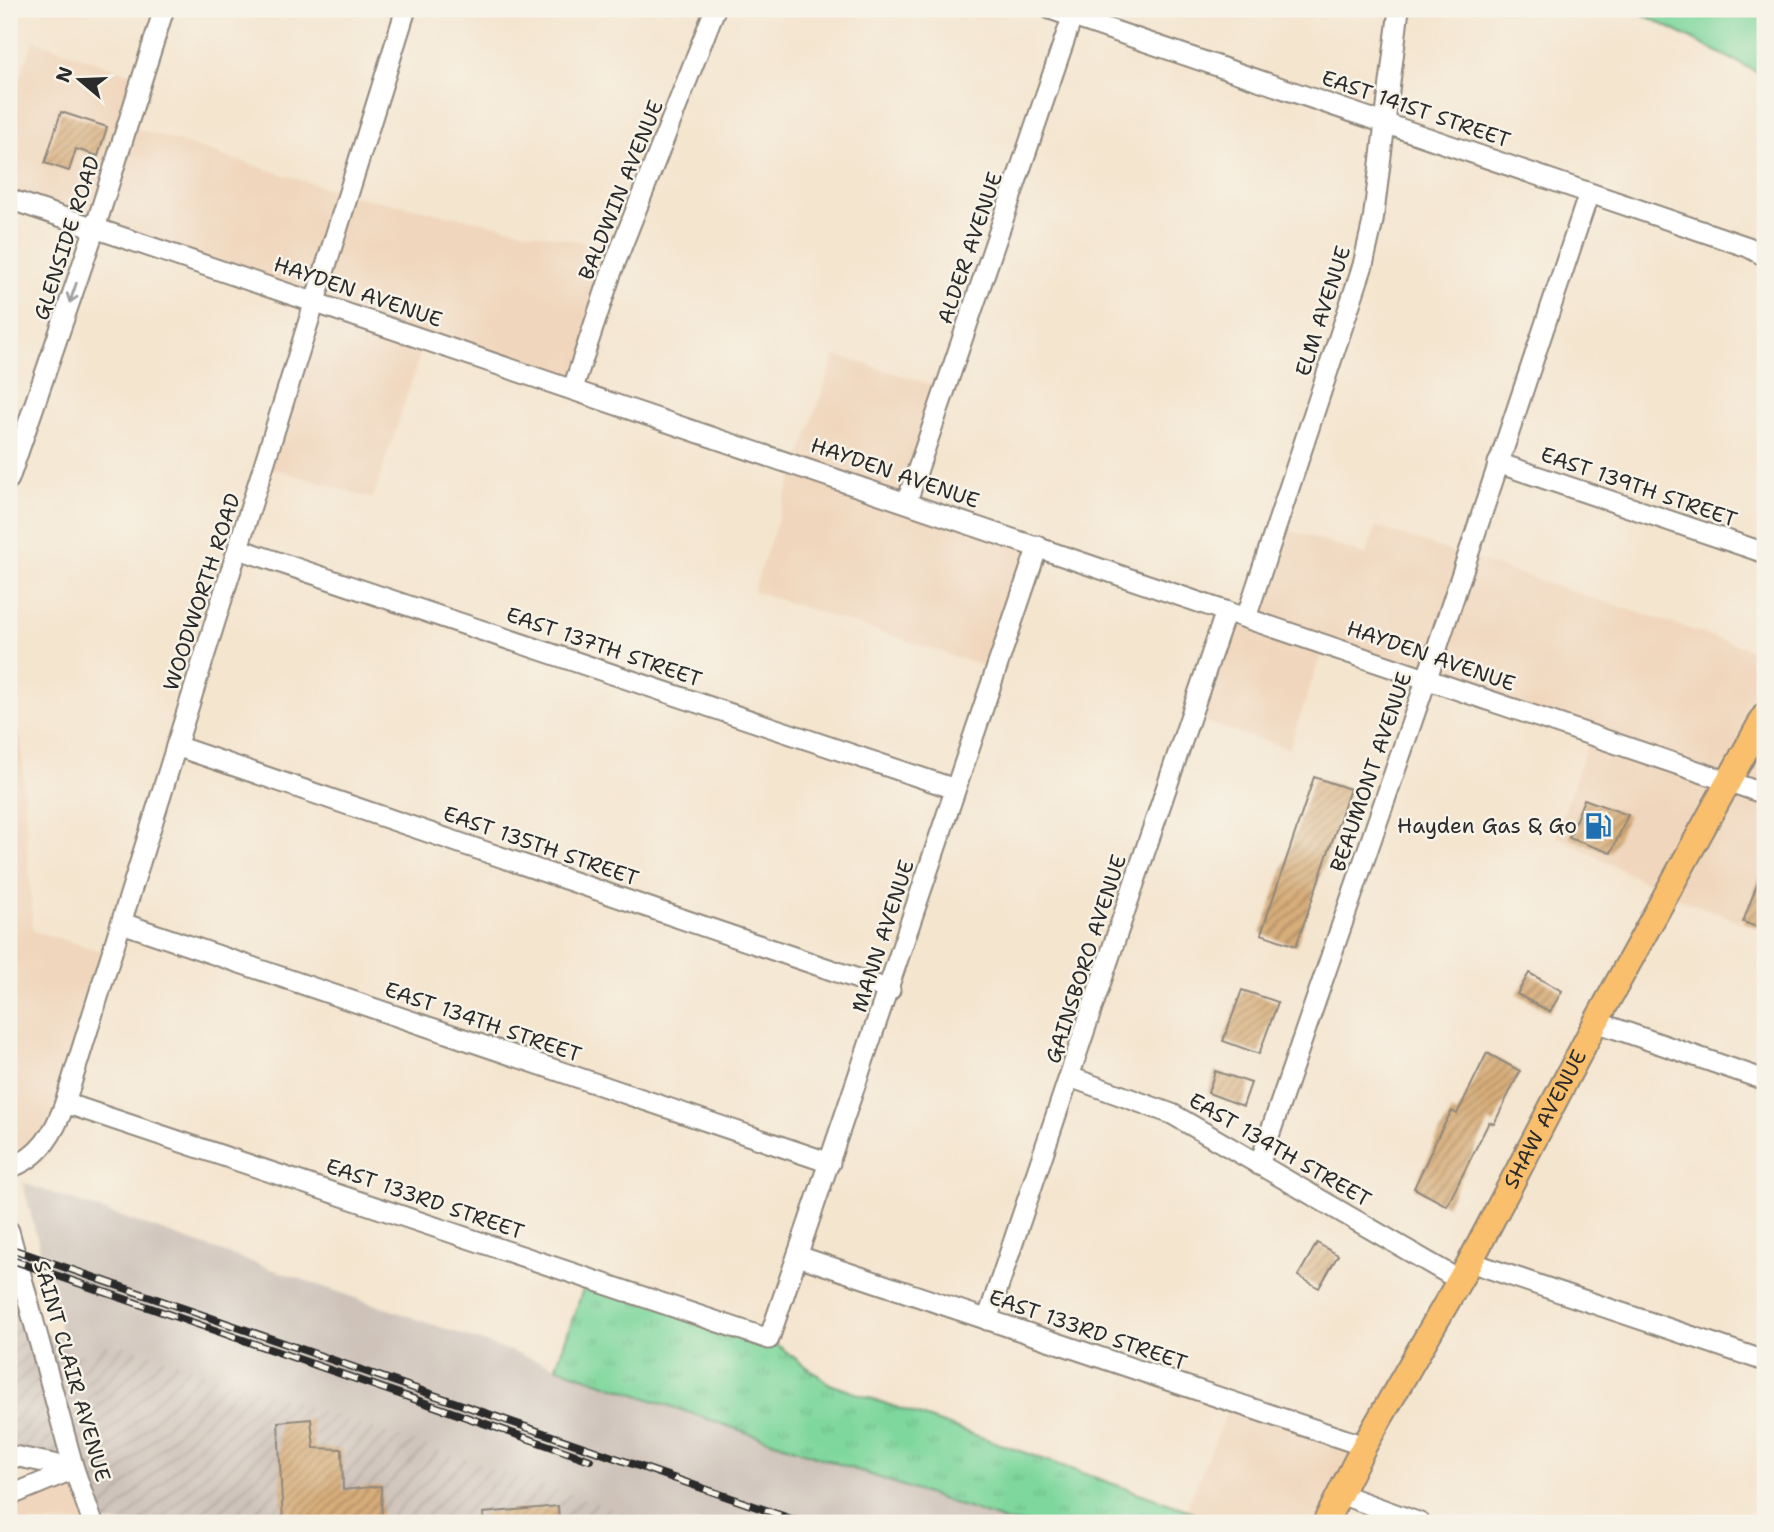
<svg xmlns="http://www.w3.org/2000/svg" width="1774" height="1532" viewBox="0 0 1774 1532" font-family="'Shantell Sans',sans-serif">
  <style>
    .built { fill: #f0d6bc }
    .industrial { fill: url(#industrial-furrows) }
    .railway { fill: #cec2b9 }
    .grass { fill: url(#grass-tufts); stroke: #548164; stroke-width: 2 }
    .pitch { fill: #7ed79c; stroke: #548164; stroke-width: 2 }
    .building { fill: url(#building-hatch) }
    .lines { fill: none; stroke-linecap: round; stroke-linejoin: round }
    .minor-casing { stroke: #90887d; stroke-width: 23 }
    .major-casing { stroke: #90887d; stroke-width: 28 }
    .minor { stroke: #fff; stroke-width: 19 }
    .major { stroke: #f9bf6d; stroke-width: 24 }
    .rail-casing { stroke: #2b2b2b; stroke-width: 8 }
    .rail { stroke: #f7f3e8; stroke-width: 5; stroke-dasharray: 16; stroke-linecap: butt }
    .oneway { stroke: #a0a0a0 }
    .labels { text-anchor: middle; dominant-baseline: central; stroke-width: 5; stroke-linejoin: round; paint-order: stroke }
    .street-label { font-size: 21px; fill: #2b2b2b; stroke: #f7f3e8 }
    .poi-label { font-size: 21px; fill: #2b2b2b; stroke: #f7f3e8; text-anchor: end }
  </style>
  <defs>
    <pattern id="industrial-furrows" width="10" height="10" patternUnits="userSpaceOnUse" patternTransform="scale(1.75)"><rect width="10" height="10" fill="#cec2b9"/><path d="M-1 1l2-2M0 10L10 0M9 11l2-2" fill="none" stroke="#b1a79f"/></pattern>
    <pattern id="grass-tufts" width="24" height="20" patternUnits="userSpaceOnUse" patternTransform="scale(1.75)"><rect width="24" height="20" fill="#7ed79c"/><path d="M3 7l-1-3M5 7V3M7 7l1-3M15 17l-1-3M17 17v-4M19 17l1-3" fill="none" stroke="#6db987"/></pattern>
    <pattern id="building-hatch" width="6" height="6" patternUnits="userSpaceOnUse" patternTransform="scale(1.75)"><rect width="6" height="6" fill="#d7ad7a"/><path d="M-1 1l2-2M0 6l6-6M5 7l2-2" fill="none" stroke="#af8d64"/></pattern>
  </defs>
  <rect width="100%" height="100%" fill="#f7f3e8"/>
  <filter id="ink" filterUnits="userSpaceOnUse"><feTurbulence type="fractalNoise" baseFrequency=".0143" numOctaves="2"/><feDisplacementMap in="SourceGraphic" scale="14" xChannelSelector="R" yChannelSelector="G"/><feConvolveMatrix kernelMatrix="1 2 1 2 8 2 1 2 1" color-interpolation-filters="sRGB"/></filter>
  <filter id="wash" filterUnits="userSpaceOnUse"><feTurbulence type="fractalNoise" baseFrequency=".00686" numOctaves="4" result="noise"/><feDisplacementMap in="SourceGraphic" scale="28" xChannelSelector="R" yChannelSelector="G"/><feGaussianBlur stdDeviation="1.57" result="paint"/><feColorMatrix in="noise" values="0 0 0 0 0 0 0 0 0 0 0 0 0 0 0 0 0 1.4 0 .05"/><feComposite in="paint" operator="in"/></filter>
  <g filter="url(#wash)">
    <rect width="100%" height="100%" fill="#f4e5cf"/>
    <!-- built -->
    <g class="built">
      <path d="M33,40L142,78L128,126L349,195L620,250L573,388L425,340L373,499L266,466L317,301L9,199V84L17,86Z"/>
      <path d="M835,355L946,389L908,501L1038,546L996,670L753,591Z"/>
      <path d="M1277,526L1366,555L1376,527L1765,654V931L1668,894L1556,836L1591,734L1324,645L1289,749L1190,717L1226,611L1246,618Z"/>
      <path d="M9,718L21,740L33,931L112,954L58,1123L9,1168Z"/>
      <path d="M1231,1402L1364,1446L1325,1523H1224L1186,1509Z"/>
      <path d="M74,1469L93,1523H9V1496Z"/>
    </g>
    <!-- industrial -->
    <path class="industrial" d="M9,1259L37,1334L116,1342L665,1523H93L73,1469L9,1455Z"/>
    <!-- railway -->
    <path class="railway" d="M23,1183L556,1367L1009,1523H656L116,1342L68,1359Z"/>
    <!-- grass -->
    <path class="grass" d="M587,1278L769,1339L830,1384L1224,1523H1011L556,1367Z"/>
    <!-- pitch -->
    <path class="pitch" d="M1632,9H1765V76Z"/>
    <g id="blocks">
      <!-- building -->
      <g class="building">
        <path d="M61,112L107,127L98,156L76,149L69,171L45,163Z"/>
        <path d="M1314,777L1350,789L1296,946L1261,934Z"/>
        <path d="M1584,799L1628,815L1611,853L1569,838Z"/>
        <path d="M1764,866H1765V930L1743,922Z"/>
        <path d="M1529,973L1562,991L1550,1012L1517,994Z"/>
        <path d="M1242,990L1278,1002L1259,1054L1223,1041Z"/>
        <path d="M1487,1053L1520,1071L1494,1124L1489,1122L1447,1206L1414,1188L1440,1132L1452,1111L1457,1114Z"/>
        <path d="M1215,1071L1251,1083L1243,1106L1208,1093Z"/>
        <path d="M1317,1243L1338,1255L1319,1288L1298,1276Z"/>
        <path d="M311,1419L314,1448L342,1449L343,1490L381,1486L382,1523H283L278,1422Z"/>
        <path d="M558,1506L559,1523H484L483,1513Z"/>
      </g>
    </g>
  </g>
  <g filter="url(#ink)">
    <use href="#blocks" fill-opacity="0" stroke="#90887d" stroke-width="2"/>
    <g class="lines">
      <defs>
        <g id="minor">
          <path d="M1050,9L1748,247L1765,256"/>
          <path d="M9,199L1765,794"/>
          <path d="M573,388L612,271L715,9"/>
          <path d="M1498,463L1765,553"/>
          <path d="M9,479L95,228L164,9"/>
          <path d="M907,501L1075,9"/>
          <path d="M239,549L955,789"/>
          <path d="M1246,618L1363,265L1373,221L1399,9"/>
          <path d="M176,746L890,990"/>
          <path d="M122,923L830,1163"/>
          <path d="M1596,1022L1765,1080"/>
          <path d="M1070,1077L1172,1114L1459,1280"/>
          <path d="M65,1103L769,1339C860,1075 947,810 1038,546"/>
          <path d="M1259,1165L1427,678L1589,193"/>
          <path d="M9,1168C40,1158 55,1132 65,1103L406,9"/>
          <path d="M9,1231L74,1469L93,1523"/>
          <path d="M798,1256L1364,1446"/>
          <path d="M1470,1262L1765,1361"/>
          <path d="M987,1320L1226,611"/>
          <path d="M9,1455L73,1468"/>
          <path d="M1340,1494L1420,1523"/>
          <path d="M9,1496L74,1469"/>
        </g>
        <g id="major">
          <path id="s1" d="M1325,1523L1364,1446L1470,1262L1596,1022L1765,715"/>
        </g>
      </defs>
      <!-- minor casing -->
      <use href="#minor" class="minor-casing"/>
      <!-- major casing -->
      <use href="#major" class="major-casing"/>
      <!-- minor -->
      <use href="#minor" class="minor"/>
      <!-- major -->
      <use href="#major" class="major"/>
      <defs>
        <g id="rail">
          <path d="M9,1248L803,1523"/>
          <path d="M9,1259L590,1460"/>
        </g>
      </defs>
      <!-- rail casing -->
      <use href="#rail" class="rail-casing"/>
      <!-- rail -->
      <use href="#rail" class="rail"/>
    </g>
    <!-- one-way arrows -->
    <defs><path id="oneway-shaft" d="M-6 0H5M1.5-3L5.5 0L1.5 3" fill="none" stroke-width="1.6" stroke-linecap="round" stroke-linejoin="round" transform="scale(1.75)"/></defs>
    <use class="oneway" href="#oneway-shaft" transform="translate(73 293) rotate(109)"/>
  </g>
  <!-- icons -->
  <defs>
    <symbol id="fuel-bare" viewBox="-9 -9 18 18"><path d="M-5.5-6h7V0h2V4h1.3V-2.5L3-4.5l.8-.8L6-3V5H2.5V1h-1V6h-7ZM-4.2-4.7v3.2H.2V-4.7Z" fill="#1f6fb2" stroke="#f7f3e8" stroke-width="2.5" paint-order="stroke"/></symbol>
  </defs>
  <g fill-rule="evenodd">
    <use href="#fuel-bare" x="1579" y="807" width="38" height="38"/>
  </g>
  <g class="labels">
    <!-- street labels -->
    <g class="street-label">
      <text transform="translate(1416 109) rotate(19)">EAST 141ST STREET</text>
      <text transform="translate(621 190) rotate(-68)">BALDWIN AVENUE</text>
      <text transform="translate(67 238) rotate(-72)">GLENSIDE ROAD</text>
      <text transform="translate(970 248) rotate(-71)">ALDER AVENUE</text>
      <text transform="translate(358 292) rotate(19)">HAYDEN AVENUE</text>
      <text transform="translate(1323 311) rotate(-72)">ELM AVENUE</text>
      <text transform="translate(895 473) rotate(19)">HAYDEN AVENUE</text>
      <text transform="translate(1639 487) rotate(19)">EAST 139TH STREET</text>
      <text transform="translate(202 592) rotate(-72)">WOODWORTH ROAD</text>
      <text transform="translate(604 647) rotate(19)">EAST 137TH STREET</text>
      <text transform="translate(1431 656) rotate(19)">HAYDEN AVENUE</text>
      <text transform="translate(1371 772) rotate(-71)">BEAUMONT AVENUE</text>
      <text transform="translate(541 846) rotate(19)">EAST 135TH STREET</text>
      <text transform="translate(883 936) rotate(-72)">MANN AVENUE</text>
      <text transform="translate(1086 959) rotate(-72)">GAINSBORO AVENUE</text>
      <text transform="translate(483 1022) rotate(19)">EAST 134TH STREET</text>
      <text stroke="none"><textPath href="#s1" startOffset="460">SHAW AVENUE</textPath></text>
      <text transform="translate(1280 1150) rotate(30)">EAST 134TH STREET</text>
      <text transform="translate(425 1199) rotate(19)">EAST 133RD STREET</text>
      <text transform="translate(1088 1330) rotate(19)">EAST 133RD STREET</text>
      <text transform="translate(72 1371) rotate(74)">SAINT CLAIR AVENUE</text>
    </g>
    <!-- poi labels -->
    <g class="poi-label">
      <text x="1577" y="826">Hayden Gas &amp; Go</text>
    </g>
  </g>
  <!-- margin -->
  <rect width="1774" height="1532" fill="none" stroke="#f7f3e8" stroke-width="35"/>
  <!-- north arrow -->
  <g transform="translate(80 80) rotate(289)" stroke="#f7f3e8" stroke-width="5" paint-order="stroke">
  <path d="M0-5L12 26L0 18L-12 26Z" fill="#2b2b2b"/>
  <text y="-10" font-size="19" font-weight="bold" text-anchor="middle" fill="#2b2b2b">N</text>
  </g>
</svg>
